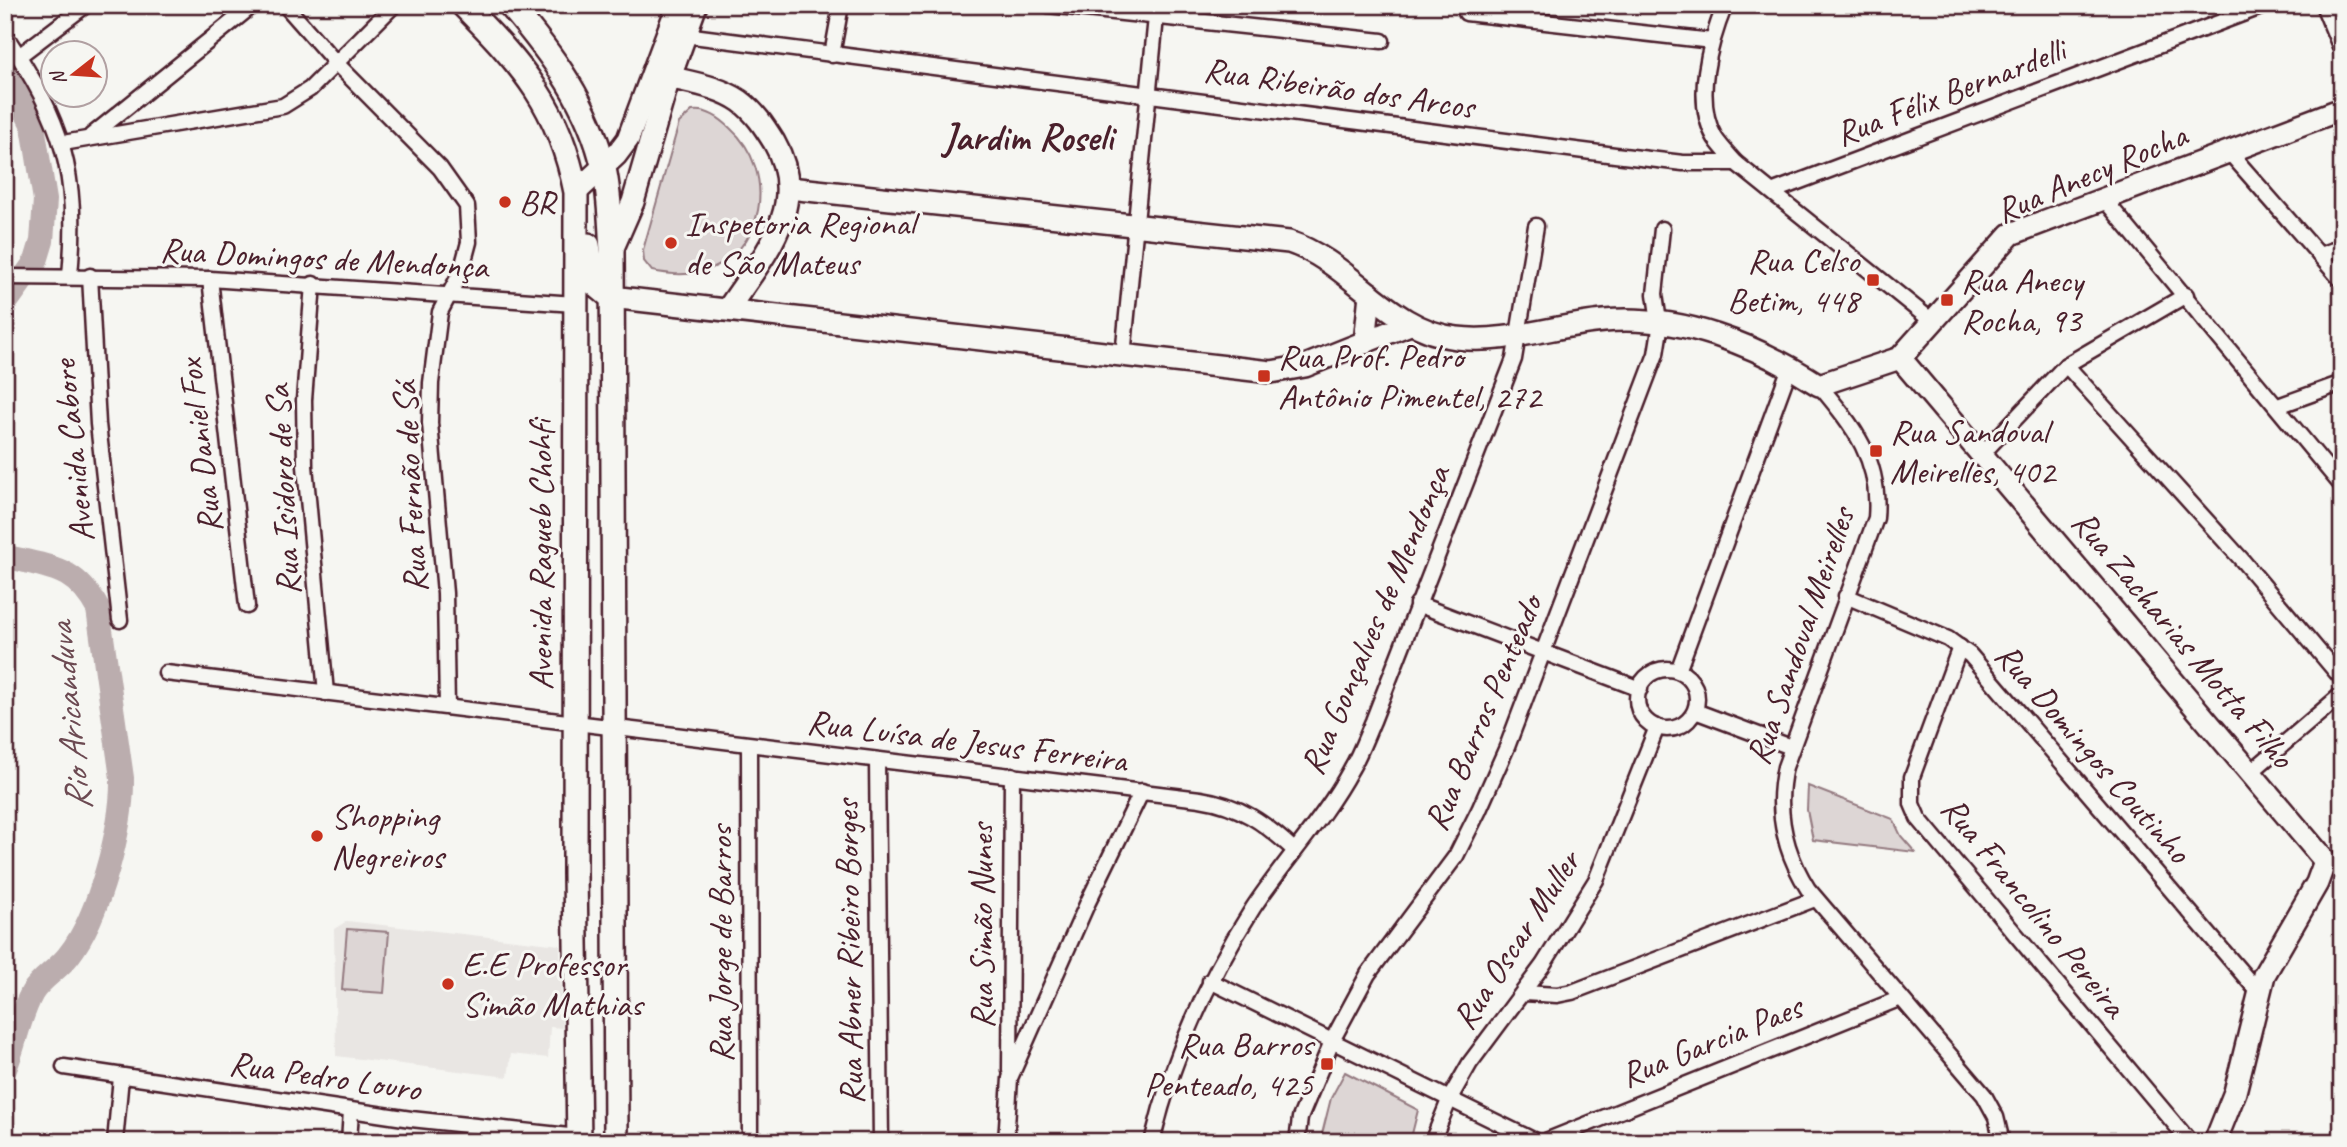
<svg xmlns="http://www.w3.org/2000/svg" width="2347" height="1147" viewBox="0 0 2347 1147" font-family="Caveat,sans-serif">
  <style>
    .built { fill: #e9e6e3 }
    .green { fill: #ddd6d5; stroke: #947a80; stroke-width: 2 }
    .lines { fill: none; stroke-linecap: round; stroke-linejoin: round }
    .river { stroke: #bbadae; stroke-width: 24 }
    .street-casing { stroke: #4a1f2b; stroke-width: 19 }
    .secondary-casing { stroke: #4a1f2b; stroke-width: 26 }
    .primary-casing { stroke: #4a1f2b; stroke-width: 28 }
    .street { stroke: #f6f6f2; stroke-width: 14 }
    .secondary { stroke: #f6f6f2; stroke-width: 21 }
    .primary { stroke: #f6f6f2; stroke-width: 23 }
    .poi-dot { fill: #c8321e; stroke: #f6f6f2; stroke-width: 2.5 }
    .labels { text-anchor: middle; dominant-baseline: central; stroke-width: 6; stroke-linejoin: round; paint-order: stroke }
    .street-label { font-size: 35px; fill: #4a1f2b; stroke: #f6f6f2 }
    .poi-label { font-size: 35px; fill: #4a1f2b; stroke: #f6f6f2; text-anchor: start }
    .water-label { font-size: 37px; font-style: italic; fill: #6c4a52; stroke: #f6f6f2 }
    .quarter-label { font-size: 38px; font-weight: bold; fill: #4a1f2b; stroke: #f6f6f2 }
  </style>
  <rect width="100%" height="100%" fill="#f6f6f2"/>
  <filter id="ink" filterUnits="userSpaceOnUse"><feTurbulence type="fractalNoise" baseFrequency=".0143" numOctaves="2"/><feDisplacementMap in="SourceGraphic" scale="14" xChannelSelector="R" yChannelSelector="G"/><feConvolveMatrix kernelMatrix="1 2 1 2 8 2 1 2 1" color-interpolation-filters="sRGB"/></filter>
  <g filter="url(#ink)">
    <!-- built -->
    <path class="built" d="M347,921L560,945L562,1028L550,1027L548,1058L511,1054L508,1077L336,1056L334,929Z"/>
    <!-- green -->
    <g class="green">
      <path d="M692,111C706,109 720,118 730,128C778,171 767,255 700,272C683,276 668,274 652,271L644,261L643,250L679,123Z"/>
      <path d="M1808,786L1893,819L1901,836L1915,852L1813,840L1807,810Z"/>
      <path d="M347,929L389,932L384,993L342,990Z"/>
      <path d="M1345,1072L1418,1110L1410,1142H1320L1331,1098Z"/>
    </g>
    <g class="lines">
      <!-- river -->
      <g class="river">
        <path d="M5,69L33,126L45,200L42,241L36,261L5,304"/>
        <path d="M5,556C49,568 74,565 98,609L122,778C123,826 99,917 69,955C59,969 41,978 32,993C19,1017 15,1044 5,1069"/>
      </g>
      <defs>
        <g id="street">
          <path d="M285,5L336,63L440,168L467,206L469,242L461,272L440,312L431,383L430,423L445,593L447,707"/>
          <path d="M1048,5L1382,41"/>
          <path d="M1725,5C1710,42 1693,100 1715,138C1721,147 1729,155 1736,163L1933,322"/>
          <path d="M2323,5L2342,51"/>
          <path d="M1466,13L1712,41"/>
          <path d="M5,35C63,122 79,172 70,276"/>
          <path d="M685,35L1615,155L1683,163H1736"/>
          <path d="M832,55L841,5"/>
          <path d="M19,56L86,5"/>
          <path d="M91,136L253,5"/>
          <path d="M63,143L283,106L310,89L394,5"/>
          <path d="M2229,152L2342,281"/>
          <path d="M1774,191L2266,5"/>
          <path d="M2104,199L2342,486"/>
          <path d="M2319,255L2342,247"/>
          <path d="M90,276L98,424L120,620"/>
          <path d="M5,277L210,279L575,304"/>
          <path d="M210,279L247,606"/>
          <path d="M313,284L304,400L305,466L326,693"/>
          <path d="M1123,356L1156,17"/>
          <path d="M2066,365L2242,560L2342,679"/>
          <path d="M1819,385C1854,427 1881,460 1876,518L1785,767C1775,811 1784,851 1808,889L1984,1095L1996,1117L2002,1142"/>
          <path d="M2278,406L2342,383"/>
          <path d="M1983,453L2066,365L2186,295"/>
          <path d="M1846,596L1948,639L1970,655L2260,994"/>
          <path d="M1417,604L1640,689"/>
          <path d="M1960,647L1912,777V804L1918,818L2190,1142"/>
          <circle cx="1667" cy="699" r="30"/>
          <path d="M1678,671L1790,367"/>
          <path d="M166,673L1200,799C1240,805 1265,823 1294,850"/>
          <path d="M1695,711L1791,747"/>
          <path d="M749,746L750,1142"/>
          <path d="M877,761L881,1142"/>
          <path d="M2251,772L2342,694"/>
          <path d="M1210,981L1537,1142"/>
          <path d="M1524,993L1557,995L1572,992L1815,899"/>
          <path d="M64,1067L411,1119L578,1137"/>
          <path d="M1010,1071L1012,775"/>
          <path d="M115,1142L121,1077"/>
          <path d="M349,1142L351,1111"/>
          <path d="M1006,1142L1010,1078L1088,902L1142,791"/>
          <path d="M1152,1142C1172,1058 1207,980 1253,908C1284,861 1324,819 1351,769C1360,754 1366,737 1373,721L1514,359L1536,226"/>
          <path d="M1297,1142L1300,1118L1333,1039L1368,974L1456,856L1479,810L1507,747L1656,354L1660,329L1655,294L1662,229"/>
          <path d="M1432,1142L1450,1098L1470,1063L1543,965L1596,880L1657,727"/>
          <path d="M1543,1142L1901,998"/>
        </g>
        <g id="secondary">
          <path d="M654,73C682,82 715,84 740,101C755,112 764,126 774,142C811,206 763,256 728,309"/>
          <path d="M789,188L1289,242C1351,262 1389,331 1457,338C1506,344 1556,325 1604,321C1680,314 1757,345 1819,385L1900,358L2011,234L2342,109"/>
          <path d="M576,192L616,155L628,139L678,5"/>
          <path d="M612,250L633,202L666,88L696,5"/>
          <path d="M611,297L1271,372L1305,366L1410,324"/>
          <path d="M1365,343L1370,294"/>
          <path d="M1900,358L2325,861L2317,883L2264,975L2235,1092L2215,1142"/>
        </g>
        <g id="primary">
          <path d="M463,5C523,66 559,106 576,192L575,874L579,1142"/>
          <path d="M510,5C551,53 590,105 604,169C610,195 610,223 612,250L616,1142"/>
          <path d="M588,245L594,283L611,297"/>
        </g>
      </defs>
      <!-- street casing -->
      <use href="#street" class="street-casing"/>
      <!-- secondary casing -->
      <use href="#secondary" class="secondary-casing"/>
      <!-- primary casing -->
      <use href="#primary" class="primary-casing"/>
      <!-- street -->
      <use href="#street" class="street"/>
      <!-- secondary -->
      <use href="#secondary" class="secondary"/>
      <!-- primary -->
      <use href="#primary" class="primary"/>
    </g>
  </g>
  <!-- markers -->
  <g class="poi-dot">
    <circle cx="505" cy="202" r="7"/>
    <circle cx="671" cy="243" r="7"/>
    <rect x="1866" y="273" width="14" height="14" rx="3.5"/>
    <rect x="1940" y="293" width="14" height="14" rx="3.5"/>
    <rect x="1257" y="369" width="14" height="14" rx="3.5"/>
    <rect x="1869" y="444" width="14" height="14" rx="3.5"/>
    <circle cx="317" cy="836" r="7"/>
    <circle cx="448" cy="984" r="7"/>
    <rect x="1320" y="1057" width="14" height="14" rx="3.5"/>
  </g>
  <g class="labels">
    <!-- street labels -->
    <g class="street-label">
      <text transform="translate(1339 88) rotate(8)">Rua Ribeirão dos Arcos</text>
      <text transform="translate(1950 92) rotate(-21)">Rua Félix Bernardelli</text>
      <text transform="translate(2091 173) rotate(-23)">Rua Anecy Rocha</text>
      <text transform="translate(324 258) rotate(3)">Rua Domingos de Mendonça</text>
      <text transform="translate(200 446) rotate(-97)">Rua Daniel Fox</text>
      <text transform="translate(73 451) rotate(-96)">Avenida Cabore</text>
      <text transform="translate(410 487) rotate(-93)">Rua Fernão de Sá</text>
      <text transform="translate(283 490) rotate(-93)">Rua Isidoro de Sa</text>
      <text transform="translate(540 555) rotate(-90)">Avenida Ragueb Chohfi</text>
      <text transform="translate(1375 620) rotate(-67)">Rua Gonçalves de Mendonça</text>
      <text transform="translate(1800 636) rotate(-71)">Rua Sandoval Meirelles</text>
      <text transform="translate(2183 639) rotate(50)">Rua Zacharias Motta Filho</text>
      <text transform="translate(1483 713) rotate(-67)">Rua Barros Penteado</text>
      <text transform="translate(967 741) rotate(7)">Rua Luísa de Jesus Ferreira</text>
      <text transform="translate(2093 753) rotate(49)">Rua Domingos Coutinho</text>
      <text transform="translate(2034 907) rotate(51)">Rua Francolino Pereira</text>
      <text transform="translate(981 926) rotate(-90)">Rua Simão Nunes</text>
      <text transform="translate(1516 940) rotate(-57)">Rua Oscar Muller</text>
      <text transform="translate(720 944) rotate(-90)">Rua Jorge de Barros</text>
      <text transform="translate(849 952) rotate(-91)">Rua Abner Ribeiro Borges</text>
      <text transform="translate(1711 1041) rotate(-22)">Rua Garcia Paes</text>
      <text transform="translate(325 1076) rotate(8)">Rua Pedro Louro</text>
    </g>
    <!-- poi labels -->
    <g class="poi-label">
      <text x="519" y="202">BR</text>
      <text x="685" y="223">Inspetoria Regional<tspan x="685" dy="40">de São Mateus</tspan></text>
      <text x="1859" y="260" text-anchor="end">Rua Celso<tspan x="1859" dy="40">Betim, 448</tspan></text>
      <text x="1961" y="280">Rua Anecy<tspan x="1961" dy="40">Rocha, 93</tspan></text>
      <text x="1278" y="356">Rua Prof. Pedro<tspan x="1278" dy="40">Antônio Pimentel, 272</tspan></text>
      <text x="1890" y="431">Rua Sandoval<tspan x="1890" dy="40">Meirelles, 402</tspan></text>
      <text x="331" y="816">Shopping<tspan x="331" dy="40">Negreiros</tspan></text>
      <text x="462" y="964">E.E Professor<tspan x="462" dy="40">Simão Mathias</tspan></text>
      <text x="1313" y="1044" text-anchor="end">Rua Barros<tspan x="1313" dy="40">Penteado, 425</tspan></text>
    </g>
    <!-- water labels -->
    <g class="water-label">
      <text transform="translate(69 717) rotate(-96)">Rio Aricanduva</text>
    </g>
    <!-- quarter labels -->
    <g class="quarter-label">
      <text x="1028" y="137">Jardim Roseli</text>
    </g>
  </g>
  <!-- margin -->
  <rect width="2347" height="1147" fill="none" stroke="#f6f6f2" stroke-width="28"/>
  <rect x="14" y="14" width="2319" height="1119" fill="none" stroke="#4a1f2b" stroke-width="2.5" filter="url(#ink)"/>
  <!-- north arrow -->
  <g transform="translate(74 74) rotate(253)"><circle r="33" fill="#f6f6f2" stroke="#b1a0a2" stroke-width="2"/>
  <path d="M0-5L12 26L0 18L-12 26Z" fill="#c8321e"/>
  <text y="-10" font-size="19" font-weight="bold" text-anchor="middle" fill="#4a1f2b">N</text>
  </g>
</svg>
